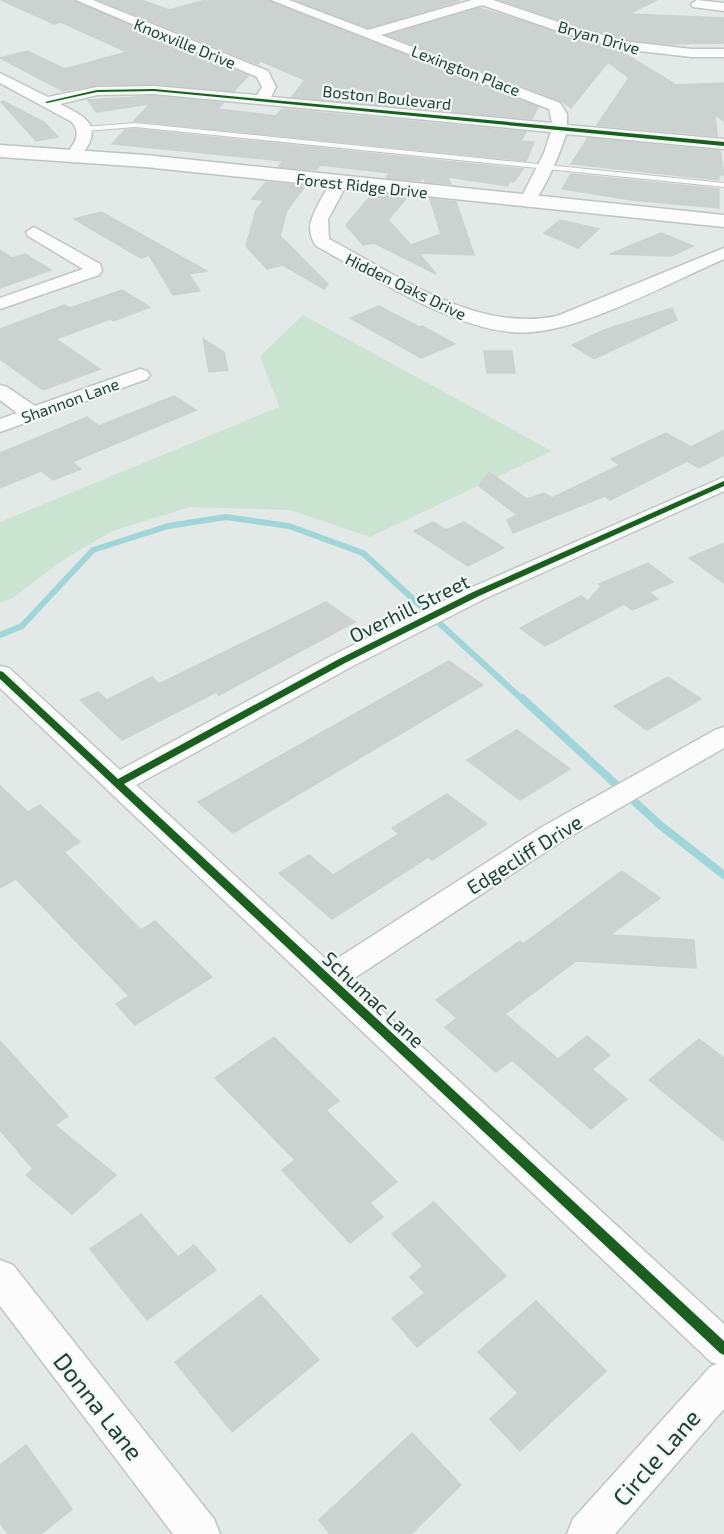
<svg xmlns="http://www.w3.org/2000/svg" width="724" height="1534" viewBox="0 0 724 1534" font-family="'Exo 2',sans-serif">
  <style>
    .green { fill: #cbe4d1 }
    .lines { fill: none; stroke-linecap: round; stroke-linejoin: round }
    .stream-far1 { stroke: #a0d5da; stroke-width: 6 }
    .stream { stroke: #a0d5da; stroke-width: 8 }
    .building { fill: #cbd2cf; stroke: #cbd2cf; stroke-width: 1.5 }
    .service-casing { stroke: #c0c6c3; stroke-width: 2 }
    .minor-casing { stroke: #c0c6c3; stroke-width: 3 }
    .secondary-casing { stroke: #bcc5c1; stroke-width: 3 }
    .service { fill: #fbfcfb; fill-rule: evenodd }
    .minor { fill: #fbfcfb; fill-rule: evenodd }
    .secondary { fill: #fbfcfb; fill-rule: evenodd }
    .cycleway-casing { stroke: #f0f8f4; stroke-width: 4 }
    .cycleway { fill: #1b5e20; fill-rule: evenodd }
    .labels { text-anchor: middle; dominant-baseline: central; stroke-width: 4.5; stroke-linejoin: round; paint-order: stroke }
    .far-street-label { font-size: 16px; fill: #1f3d33; stroke: #f0f8f4 }
    .street-label { font-size: 20px; fill: #1f3d33; stroke: #f0f8f4 }
    .near-street-label { font-size: 24px; fill: #1f3d33; stroke: #f0f8f4 }
  </style>
  <rect width="100%" height="100%" fill="#e3e9e6"/>
  <!-- green -->
  <path class="green" d="M303,315L552,451L370,537L290,510L190,507L112,531L60,562L13,598L0,603V522L279,407L260,356Z"/>
  <g class="lines">
    <!-- stream-far1 -->
    <path class="stream-far1" d="M0,635L22,626L93,550L168,526L226,517L289,526L363,553L523,700"/>
    <!-- stream -->
    <path class="stream" d="M522,698L660,825L724,875"/>
  </g>
  <!-- building -->
  <g class="building">
    <path d="M1,0H74L248,76L234,91L154,84L97,85L63,91L0,58L27,51L65,69L127,52L61,22L54,24Z"/>
    <path d="M99,0H141L169,10L206,0H269L538,107L532,119L292,97L305,80L261,61L258,64Z"/>
    <path d="M295,0H456L459,1L368,28Z"/>
    <path d="M500,0H657L628,14L724,18V43L664,44L630,40L574,25Z"/>
    <path d="M479,8L617,49L676,85L724,83V121L715,115L717,136L597,125L629,78L608,62L571,108L561,101L388,35Z"/>
    <path d="M154,96L223,103L218,109L276,116L282,109L526,132L521,141L534,142L526,161L134,121L150,104L96,112L88,100Z"/>
    <path d="M3,101L44,122L58,137L36,141L1,102Z"/>
    <path d="M135,129L523,169L514,182L509,181L508,186L448,177L451,184L425,182L424,177L420,181L386,178L390,173L338,167L320,165L316,170L278,167L283,161L112,144L125,130Z"/>
    <path d="M588,138L720,151L724,175H719V180L571,164Z"/>
    <path d="M571,174L719,189V208L632,200L562,189Z"/>
    <path d="M266,182L305,186L287,210L280,236L328,284L324,289L283,265L267,269L246,246L256,210L264,200L252,199Z"/>
    <path d="M373,193L408,196L388,220L411,245L441,234L430,199L456,202L474,255L419,253L436,274L374,243L363,245L346,225Z"/>
    <path d="M101,212L207,271L189,274L200,291L173,295L149,255L141,258L74,219Z"/>
    <path d="M560,220L599,229L578,248L544,233Z"/>
    <path d="M661,233L693,246L671,256L610,254Z"/>
    <path d="M0,250L12,258L25,254L51,270L0,288Z"/>
    <path d="M122,290L150,307L113,321L110,319L56,339L100,369L43,390L0,359V329L64,305L70,308Z"/>
    <path d="M379,306L419,327L422,326L455,344L421,358L350,318Z"/>
    <path d="M672,308L677,320L594,359L572,345L604,330Z"/>
    <path d="M203,339L224,352L228,370L209,372Z"/>
    <path d="M484,351H512L515,373H487Z"/>
    <path d="M174,396L196,410L72,462L81,469L53,480L41,471L0,488V453L87,417L99,426Z"/>
    <path d="M724,430V455L699,468L687,461L610,500L605,496L513,533L507,520L517,515L479,486L489,472L527,499L544,493L552,498L620,465L611,459L666,433L691,447Z"/>
    <path d="M433,522L446,530L464,522L504,548L468,566L414,531Z"/>
    <path d="M724,543V583L689,558Z"/>
    <path d="M648,563L673,582L649,592L658,599L632,610L624,604L545,646L520,628L581,596L588,601L601,586L599,584Z"/>
    <path d="M326,602L355,622L219,695L216,692L122,740L80,700L98,692L107,700L152,677L159,684Z"/>
    <path d="M449,661L483,685L233,833L198,802Z"/>
    <path d="M668,677L701,699L647,730L614,706Z"/>
    <path d="M517,730L570,769L520,800L467,760Z"/>
    <path d="M0,786L28,812L40,805L80,842L64,852L141,930L155,921L212,977L135,1025L116,1004L129,996L16,879L0,888Z"/>
    <path d="M447,794L487,824L432,860L428,857L332,919L279,873L309,855L333,875L399,834L392,828Z"/>
    <path d="M622,871L660,898L610,935L694,940L696,968L576,961L505,1014L558,1059L587,1036L610,1055L592,1069L627,1099L591,1129L512,1060L496,1072L445,1027L457,1018L436,1000L520,941L523,944Z"/>
    <path d="M274,1037L339,1101L326,1110L397,1182L370,1203L383,1217L350,1243L282,1170L295,1160L215,1078Z"/>
    <path d="M699,1039L724,1058V1141L649,1080Z"/>
    <path d="M0,1041L68,1116L55,1125L116,1175L72,1214L26,1175L33,1169L0,1130Z"/>
    <path d="M434,1202L506,1276L417,1347L392,1318L425,1293L410,1277L423,1266L392,1234Z"/>
    <path d="M141,1214L178,1257L194,1245L216,1270L147,1320L90,1249Z"/>
    <path d="M261,1295L319,1360L232,1432L175,1362Z"/>
    <path d="M536,1301L606,1371L520,1451L490,1419L518,1393L478,1352Z"/>
    <path d="M412,1433L461,1485L411,1534H330L319,1520Z"/>
    <path d="M26,1445L72,1509L41,1534H8L0,1523V1465Z"/>
  </g>
  <g class="lines">
    <defs>
      <path id="service" d="M135,123L724,183V187L135,127L85,131L81,129L85,127Z"/>
      <g id="minor">
        <path d="M76,0H93L268,71L276,87L271,97L552,123L549,109L271,0H289L368,30L472,0H493L573,27L630,42L692,49H724V57H692L630,50L564,33L482,5L381,35L560,103L567,114V125L724,139V149L566,134C562,148 540,204 527,207L519,202L544,153L551,132L154,94L97,95L60,104C79,114 102,122 87,147C83,153 81,158 74,160L66,155C74,143 82,135 72,122L0,83V73L48,97L97,87L154,86L257,95L262,87L257,77Z"/>
        <path d="M697,0L724,3V11L693,7L691,4Z"/>
        <path d="M340,177L348,182L328,219L329,239C399,276 476,333 557,316L724,248V259C671,282 589,327 533,332C466,339 374,277 316,246C312,240 310,234 310,227C311,215 329,180 340,177Z"/>
        <path d="M34,227L100,264L102,271L99,275L0,309V298L83,269L28,236L26,232Z"/>
        <path d="M140,369L147,371L150,375L147,379L0,432V419L17,413L0,400V385L7,387L35,406Z"/>
        <path d="M724,477V491L484,599L351,667L136,785L330,963L542,827L715,730L724,727V748L562,841L350,981L724,1324V1409L615,1534H567L573,1519L710,1367L717,1364L711,1362L0,688V666L9,668L120,770L333,655L468,589Z"/>
        <path d="M0,1260L13,1265L214,1519L220,1534H173L0,1306Z"/>
      </g>
      <path id="secondary" d="M0,145L145,155L724,215V227L145,167L0,157Z"/>
    </defs>
    <!-- service casing -->
    <use href="#service" class="service-casing"/>
    <!-- minor casing -->
    <use href="#minor" class="minor-casing"/>
    <!-- secondary casing -->
    <use href="#secondary" class="secondary-casing"/>
    <!-- service -->
    <use href="#service" class="service"/>
    <!-- minor -->
    <use href="#minor" class="minor"/>
    <!-- secondary -->
    <use href="#secondary" class="secondary"/>
    <defs>
      <g id="cycleway">
        <path d="M154,89L724,142V146L154,91L97,92L47,103L45,102L97,90Z"/>
        <path d="M724,481V486L479,596L345,663L124,784L724,1341V1355L720,1353L0,679V671L3,672L118,779L339,659L473,592Z"/>
      </g>
    </defs>
    <!-- cycleway casing -->
    <use href="#cycleway" class="cycleway-casing"/>
    <!-- cycleway -->
    <use href="#cycleway" class="cycleway"/>
  </g>
  <g class="labels">
    <!-- far-street labels -->
    <g class="far-street-label">
      <text transform="translate(599 37) rotate(16)">Bryan Drive</text>
      <text transform="translate(185 43) rotate(22)">Knoxville Drive</text>
      <text transform="translate(466 70) rotate(21)">Lexington Place</text>
      <text transform="translate(387 97) rotate(6)">Boston Boulevard</text>
      <text transform="translate(362 185) rotate(6)">Forest Ridge Drive</text>
      <text transform="translate(406 286) rotate(26)">Hidden Oaks Drive</text>
      <text transform="translate(70 400) rotate(-20)">Shannon Lane</text>
    </g>
    <!-- street labels -->
    <g class="street-label">
      <text transform="translate(409 608) rotate(-26)">Overhill Street</text>
      <text transform="translate(524 854) rotate(-32)">Edgecliff Drive</text>
      <text transform="translate(374 999) rotate(43)">Schumac Lane</text>
    </g>
    <!-- near-street labels -->
    <g class="near-street-label">
      <text transform="translate(99 1406) rotate(52)">Donna Lane</text>
      <text transform="translate(656 1457) rotate(-49)">Circle Lane</text>
    </g>
  </g>
</svg>
